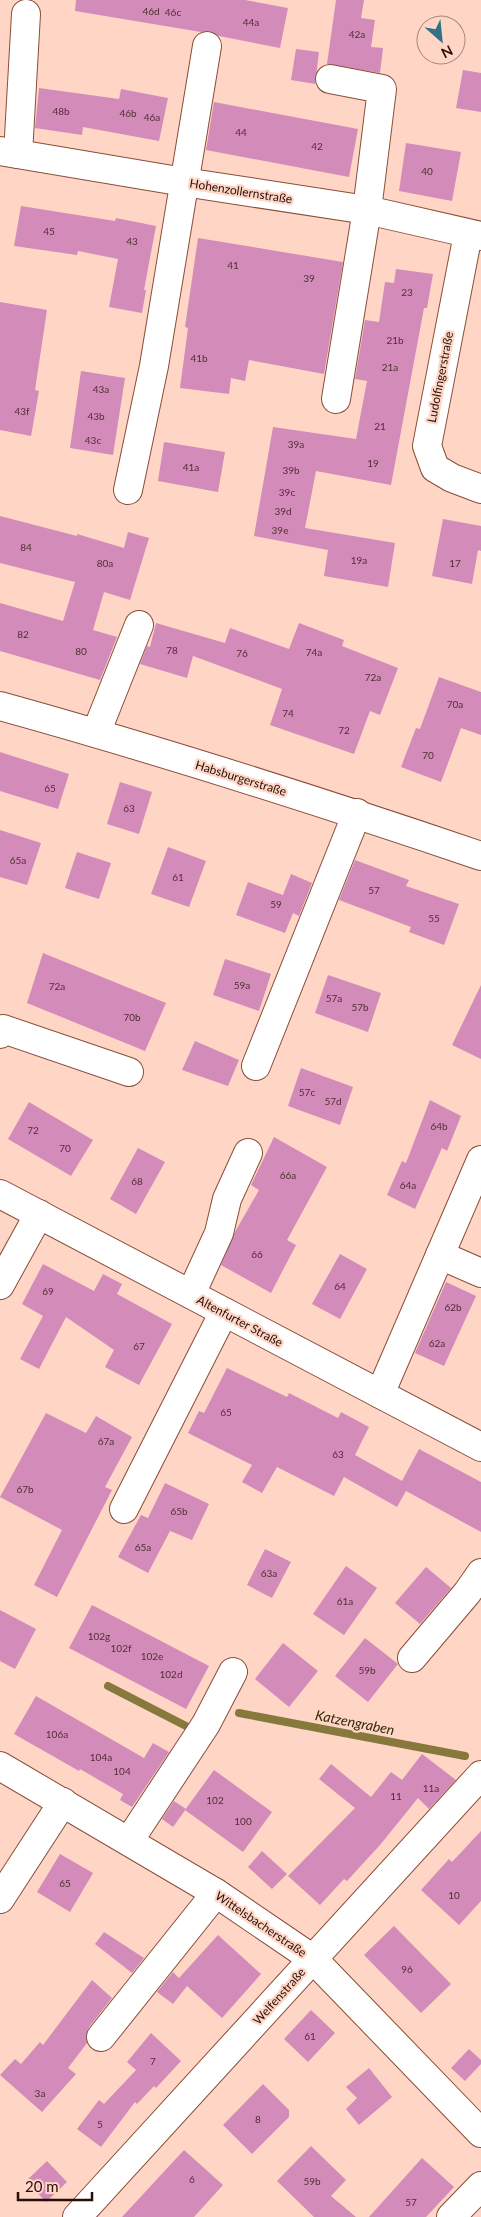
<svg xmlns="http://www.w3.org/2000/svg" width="481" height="2217" viewBox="0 0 481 2217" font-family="Lato,sans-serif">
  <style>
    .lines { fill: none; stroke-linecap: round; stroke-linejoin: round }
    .stream { stroke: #87783d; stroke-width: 8 }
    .building { fill: #d38cb9 }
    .minor-casing { stroke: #884e38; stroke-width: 30 }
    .minor { stroke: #fff; stroke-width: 28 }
    .labels { text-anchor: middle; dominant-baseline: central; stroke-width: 4.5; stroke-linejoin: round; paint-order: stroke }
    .number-label { font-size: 10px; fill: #522e34 }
    .street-label { font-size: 12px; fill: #270f07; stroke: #ffd5c6 }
    .water-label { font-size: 14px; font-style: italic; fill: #312c07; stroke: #ffd5c6 }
  </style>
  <rect width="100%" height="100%" fill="#ffd5c6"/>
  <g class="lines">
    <!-- stream -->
    <g class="stream">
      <path d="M108,1686L186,1726"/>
      <path d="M239,1713L465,1756"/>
    </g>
  </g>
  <!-- building -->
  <g class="building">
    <path d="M76,0H245L288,8L280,48L219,36L210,31L201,32L75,11Z"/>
    <path d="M336,0H364L361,18L375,20L371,47L383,48L380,73L327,64Z"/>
    <path d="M296,49L319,52L315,84L291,80Z"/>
    <path d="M463,70L481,73V112L456,108Z"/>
    <path d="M39,88L119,99L121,89L168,98L159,141L83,127L82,135L35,128Z"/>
    <path d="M214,102L358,129L349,177L206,150Z"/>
    <path d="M406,143L461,152L452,201L399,191Z"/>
    <path d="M21,206L115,221L116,218L156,226L144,290H146L142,313L109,307L118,259L78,251L77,255L14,246Z"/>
    <path d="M198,238L343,262L324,374L249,360L245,381L231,378L229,394L180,388L188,328L185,327Z"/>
    <path d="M396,269L433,274L427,308H424L391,485L316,471L305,528L395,543L388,587L324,576L328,550L254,536L273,427L356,439L367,381L355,379L365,320L379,322L385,282L394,283Z"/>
    <path d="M0,302L47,310L35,390L39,391L31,436L0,430Z"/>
    <path d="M81,371L125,378L113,455L70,448Z"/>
    <path d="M164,442L225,452L218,492L158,481Z"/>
    <path d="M0,516L77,536V534L124,548L128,532L149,538L130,600L104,592L93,630L117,637L100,680L0,651V603L63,621L75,582L0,563Z"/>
    <path d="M443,519L481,526V551L478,550L472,584L432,576Z"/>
    <path d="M156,623L225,643L230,628L289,649L299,623L344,640L342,646L398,668L380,715L370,711L354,754L270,725L282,689L193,656L187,678L140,664L147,646L150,647Z"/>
    <path d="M439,677L481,692V735L461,728L441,782L401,767L416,728L420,729Z"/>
    <path d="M0,752L69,774L58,809L0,791Z"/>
    <path d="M120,782L152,792L139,834L107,824Z"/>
    <path d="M0,830L41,843L27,885L0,877Z"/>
    <path d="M168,847L206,861L189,907L151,894Z"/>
    <path d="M77,852L111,863L99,899L65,888Z"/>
    <path d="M355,860L409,880L406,886L459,904L444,945L409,932L411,927L339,900Z"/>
    <path d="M291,874L312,883L299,916L293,913L285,933L236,915L248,882L283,895Z"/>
    <path d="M43,953L166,1003L145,1051L27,1003Z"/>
    <path d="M225,959L271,974L259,1011L213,995Z"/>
    <path d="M328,975L381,993L368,1032L315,1013Z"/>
    <path d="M481,985V1059L452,1045Z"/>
    <path d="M195,1041L239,1060L228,1086L182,1070Z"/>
    <path d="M301,1068L353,1087L340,1125L288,1106Z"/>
    <path d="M430,1100L461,1116L447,1151L442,1148L415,1209L387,1195L402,1161L406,1163Z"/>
    <path d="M29,1102L93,1140L71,1176L8,1139Z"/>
    <path d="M274,1137L327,1167L287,1240L296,1245L271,1293L221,1265L235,1232L259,1190L251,1185Z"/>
    <path d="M138,1148L165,1162L136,1214L110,1199Z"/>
    <path d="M340,1254L367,1269L340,1319L312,1304Z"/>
    <path d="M43,1264L94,1291L103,1274L122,1284L117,1294L172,1324L139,1385L105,1367L114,1350L66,1317L39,1369L20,1359L43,1316L22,1304Z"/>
    <path d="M446,1282L476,1296L444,1366L415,1353Z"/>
    <path d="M227,1368L287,1397L289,1393L338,1418L341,1412L369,1427L355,1455L402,1481L419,1449L481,1482V1532L406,1491L397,1507L344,1477L334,1496L277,1467L262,1493L242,1482L252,1465L188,1433L199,1411L204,1413Z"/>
    <path d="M46,1413L86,1433L96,1416L132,1437L105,1487L112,1490L57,1597L34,1585L62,1530L0,1497Z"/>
    <path d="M165,1483L209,1504L192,1540L170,1531L148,1573L118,1557L141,1515L148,1518Z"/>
    <path d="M265,1549L291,1562L272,1598L247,1585Z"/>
    <path d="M346,1566L377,1588L344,1635L313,1614Z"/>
    <path d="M426,1567L451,1588L420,1624L395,1603Z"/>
    <path d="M92,1605L209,1666L186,1709L69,1648Z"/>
    <path d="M0,1610L36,1629L15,1669L0,1661Z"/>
    <path d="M365,1638L398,1664L368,1702L335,1676Z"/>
    <path d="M283,1643L318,1671L289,1707L255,1679Z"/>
    <path d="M36,1696L144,1758L153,1743L169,1752L132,1807L120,1800L123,1794L80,1769L79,1771L14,1734Z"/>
    <path d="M422,1754L456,1780L429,1809L418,1798L380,1845L347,1881L344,1879L320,1905L288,1876L355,1808L319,1779L331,1764L371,1797L391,1772L402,1780Z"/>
    <path d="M214,1770L272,1812L243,1852L185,1810Z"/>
    <path d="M174,1801L186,1809L173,1827L162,1819Z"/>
    <path d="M481,1831V1901L459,1925L421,1890L449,1859L452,1862Z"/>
    <path d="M262,1851L287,1874L272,1889L248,1867Z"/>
    <path d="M60,1854L93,1873L70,1912L37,1892Z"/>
    <path d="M394,1926L451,1984L421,2013L364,1955Z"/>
    <path d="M104,1932L144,1958L132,1973L95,1944Z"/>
    <path d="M218,1935L261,1974L222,2018L187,1986L173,2004L157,1992L173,1972L179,1978Z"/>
    <path d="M92,1980L112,1998L89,2027L86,2035L87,2043L68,2068L76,2074L42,2112L0,2075L15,2059L21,2064L40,2042L43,2045Z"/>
    <path d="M311,2010L335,2033L308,2062L284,2039Z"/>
    <path d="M151,2033L181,2061L156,2088L154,2086L137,2104L135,2102L101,2147L77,2129L99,2100L104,2104L136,2070L127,2062Z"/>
    <path d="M469,2049L481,2060V2064L465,2081L451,2068Z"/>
    <path d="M369,2068L392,2097L359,2125L346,2109L357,2098L346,2087Z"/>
    <path d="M263,2084L289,2110V2117L252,2154L223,2125Z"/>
    <path d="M311,2146L346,2180L331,2196L356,2217H314L277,2181Z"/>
    <path d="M184,2150L223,2185L194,2217H122Z"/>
    <path d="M422,2158L454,2187L426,2217H369Z"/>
    <path d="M47,2161L67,2182L46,2202L26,2181Z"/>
  </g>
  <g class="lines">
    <defs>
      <g id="minor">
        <path d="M330,79L382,89L367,210L336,399"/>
        <path d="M0,151L184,182L367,210L481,236"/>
        <path d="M18,154L26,14"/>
        <path d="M468,234L427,446L435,468L452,478L481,489"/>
        <path d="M128,490L154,366L207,46"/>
        <path d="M0,706C162,751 322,802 481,856"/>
        <path d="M96,733L139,625"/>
        <path d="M0,1034L3,1029L129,1072"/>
        <path d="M256,1066L357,813"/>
        <path d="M481,1160L440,1255L481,1273"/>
        <path d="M0,1194L481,1447"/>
        <path d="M0,1285L39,1214"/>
        <path d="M191,1294L219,1233L227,1199L248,1153"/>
        <path d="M380,1394L440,1255"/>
        <path d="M124,1509L224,1312"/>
        <path d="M412,1658L467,1593L481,1573"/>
        <path d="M0,1766L216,1893L313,1959L481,2133"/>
        <path d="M129,1841L206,1724L233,1672"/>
        <path d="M0,1899L63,1802"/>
        <path d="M101,2037L216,1893"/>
        <path d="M77,2217L481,1775"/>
        <path d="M451,2217L481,2186"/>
      </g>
    </defs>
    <!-- minor casing -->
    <use href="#minor" class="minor-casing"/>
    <!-- minor -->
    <use href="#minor" class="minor"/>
  </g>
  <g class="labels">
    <!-- number labels -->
    <g class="number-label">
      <text x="151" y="11">46d</text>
      <text x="173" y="12">46c</text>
      <text x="251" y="22">44a</text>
      <text x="357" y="34">42a</text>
      <text x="61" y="111">48b</text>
      <text x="128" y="113">46b</text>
      <text x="152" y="117">46a</text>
      <text x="241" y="132">44</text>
      <text x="317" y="146">42</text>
      <text x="427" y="171">40</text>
      <text x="49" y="231">45</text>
      <text x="132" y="241">43</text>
      <text x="233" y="265">41</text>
      <text x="309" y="278">39</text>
      <text x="407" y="292">23</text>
      <text x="395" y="340">21b</text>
      <text x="199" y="358">41b</text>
      <text x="390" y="367">21a</text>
      <text x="101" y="389">43a</text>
      <text x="22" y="411">43f</text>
      <text x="96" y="416">43b</text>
      <text x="380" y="426">21</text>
      <text x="93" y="440">43c</text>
      <text x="296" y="444">39a</text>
      <text x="373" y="463">19</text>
      <text x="191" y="467">41a</text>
      <text x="291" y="470">39b</text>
      <text x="287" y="492">39c</text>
      <text x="283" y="511">39d</text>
      <text x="280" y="530">39e</text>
      <text x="26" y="547">84</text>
      <text x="359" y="560">19a</text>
      <text x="105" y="563">80a</text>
      <text x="455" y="563">17</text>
      <text x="23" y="634">82</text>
      <text x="172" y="650">78</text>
      <text x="81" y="651">80</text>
      <text x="314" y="652">74a</text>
      <text x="242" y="653">76</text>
      <text x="373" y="677">72a</text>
      <text x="455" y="704">70a</text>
      <text x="288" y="713">74</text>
      <text x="344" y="730">72</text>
      <text x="428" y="755">70</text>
      <text x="50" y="788">65</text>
      <text x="129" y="808">63</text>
      <text x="18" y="860">65a</text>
      <text x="178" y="877">61</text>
      <text x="374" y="890">57</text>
      <text x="276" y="904">59</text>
      <text x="434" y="918">55</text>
      <text x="242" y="985">59a</text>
      <text x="57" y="986">72a</text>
      <text x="334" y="998">57a</text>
      <text x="360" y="1007">57b</text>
      <text x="132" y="1017">70b</text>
      <text x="307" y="1092">57c</text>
      <text x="333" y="1101">57d</text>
      <text x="439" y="1126">64b</text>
      <text x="33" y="1130">72</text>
      <text x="65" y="1148">70</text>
      <text x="288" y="1175">66a</text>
      <text x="137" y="1181">68</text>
      <text x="408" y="1185">64a</text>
      <text x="257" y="1254">66</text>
      <text x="340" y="1286">64</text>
      <text x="48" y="1291">69</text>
      <text x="453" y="1307">62b</text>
      <text x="437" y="1343">62a</text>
      <text x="139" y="1346">67</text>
      <text x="226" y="1412">65</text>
      <text x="106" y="1441">67a</text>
      <text x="338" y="1454">63</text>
      <text x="25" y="1489">67b</text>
      <text x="179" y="1511">65b</text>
      <text x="143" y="1547">65a</text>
      <text x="269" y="1573">63a</text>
      <text x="345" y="1601">61a</text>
      <text x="99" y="1636">102g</text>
      <text x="121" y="1648">102f</text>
      <text x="152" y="1656">102e</text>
      <text x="367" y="1670">59b</text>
      <text x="171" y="1674">102d</text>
      <text x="57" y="1734">106a</text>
      <text x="101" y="1757">104a</text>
      <text x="122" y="1771">104</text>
      <text x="431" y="1788">11a</text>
      <text x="396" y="1796">11</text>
      <text x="215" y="1800">102</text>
      <text x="243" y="1821">100</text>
      <text x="65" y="1883">65</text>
      <text x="454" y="1895">10</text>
      <text x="407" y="1969">96</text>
      <text x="310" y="2036">61</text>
      <text x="153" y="2061">7</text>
      <text x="40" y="2093">3a</text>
      <text x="258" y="2119">8</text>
      <text x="100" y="2124">5</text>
      <text x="192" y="2179">6</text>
      <text x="312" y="2181">59b</text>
      <text x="411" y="2202">57</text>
    </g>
    <!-- street labels -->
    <g class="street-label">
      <text transform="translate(241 191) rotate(9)">Hohenzollernstraße</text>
      <text transform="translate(440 377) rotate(-79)">Ludolfingerstraße</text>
      <text transform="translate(241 778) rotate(17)">Habsburgerstraße</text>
      <text transform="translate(240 1321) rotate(28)">Altenfurter Straße</text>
      <text transform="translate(261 1924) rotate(34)">Wittelsbacherstraße</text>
      <text transform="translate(279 1996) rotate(-48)">Welfenstraße</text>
    </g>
    <!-- water labels -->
    <g class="water-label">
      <text transform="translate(355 1722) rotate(11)">Katzengraben</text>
    </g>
  </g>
  <!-- north arrow -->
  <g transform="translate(441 40) rotate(153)"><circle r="24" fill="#ffd5c6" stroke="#a9867a"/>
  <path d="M0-4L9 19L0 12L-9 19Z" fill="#317185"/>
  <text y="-8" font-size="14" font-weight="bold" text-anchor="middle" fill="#270f07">N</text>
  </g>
  <!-- scale -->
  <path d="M18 2192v8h74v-8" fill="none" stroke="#270f07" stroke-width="2.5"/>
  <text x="25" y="2192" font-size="15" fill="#270f07" stroke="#ffd5c6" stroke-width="4" paint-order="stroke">20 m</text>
</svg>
